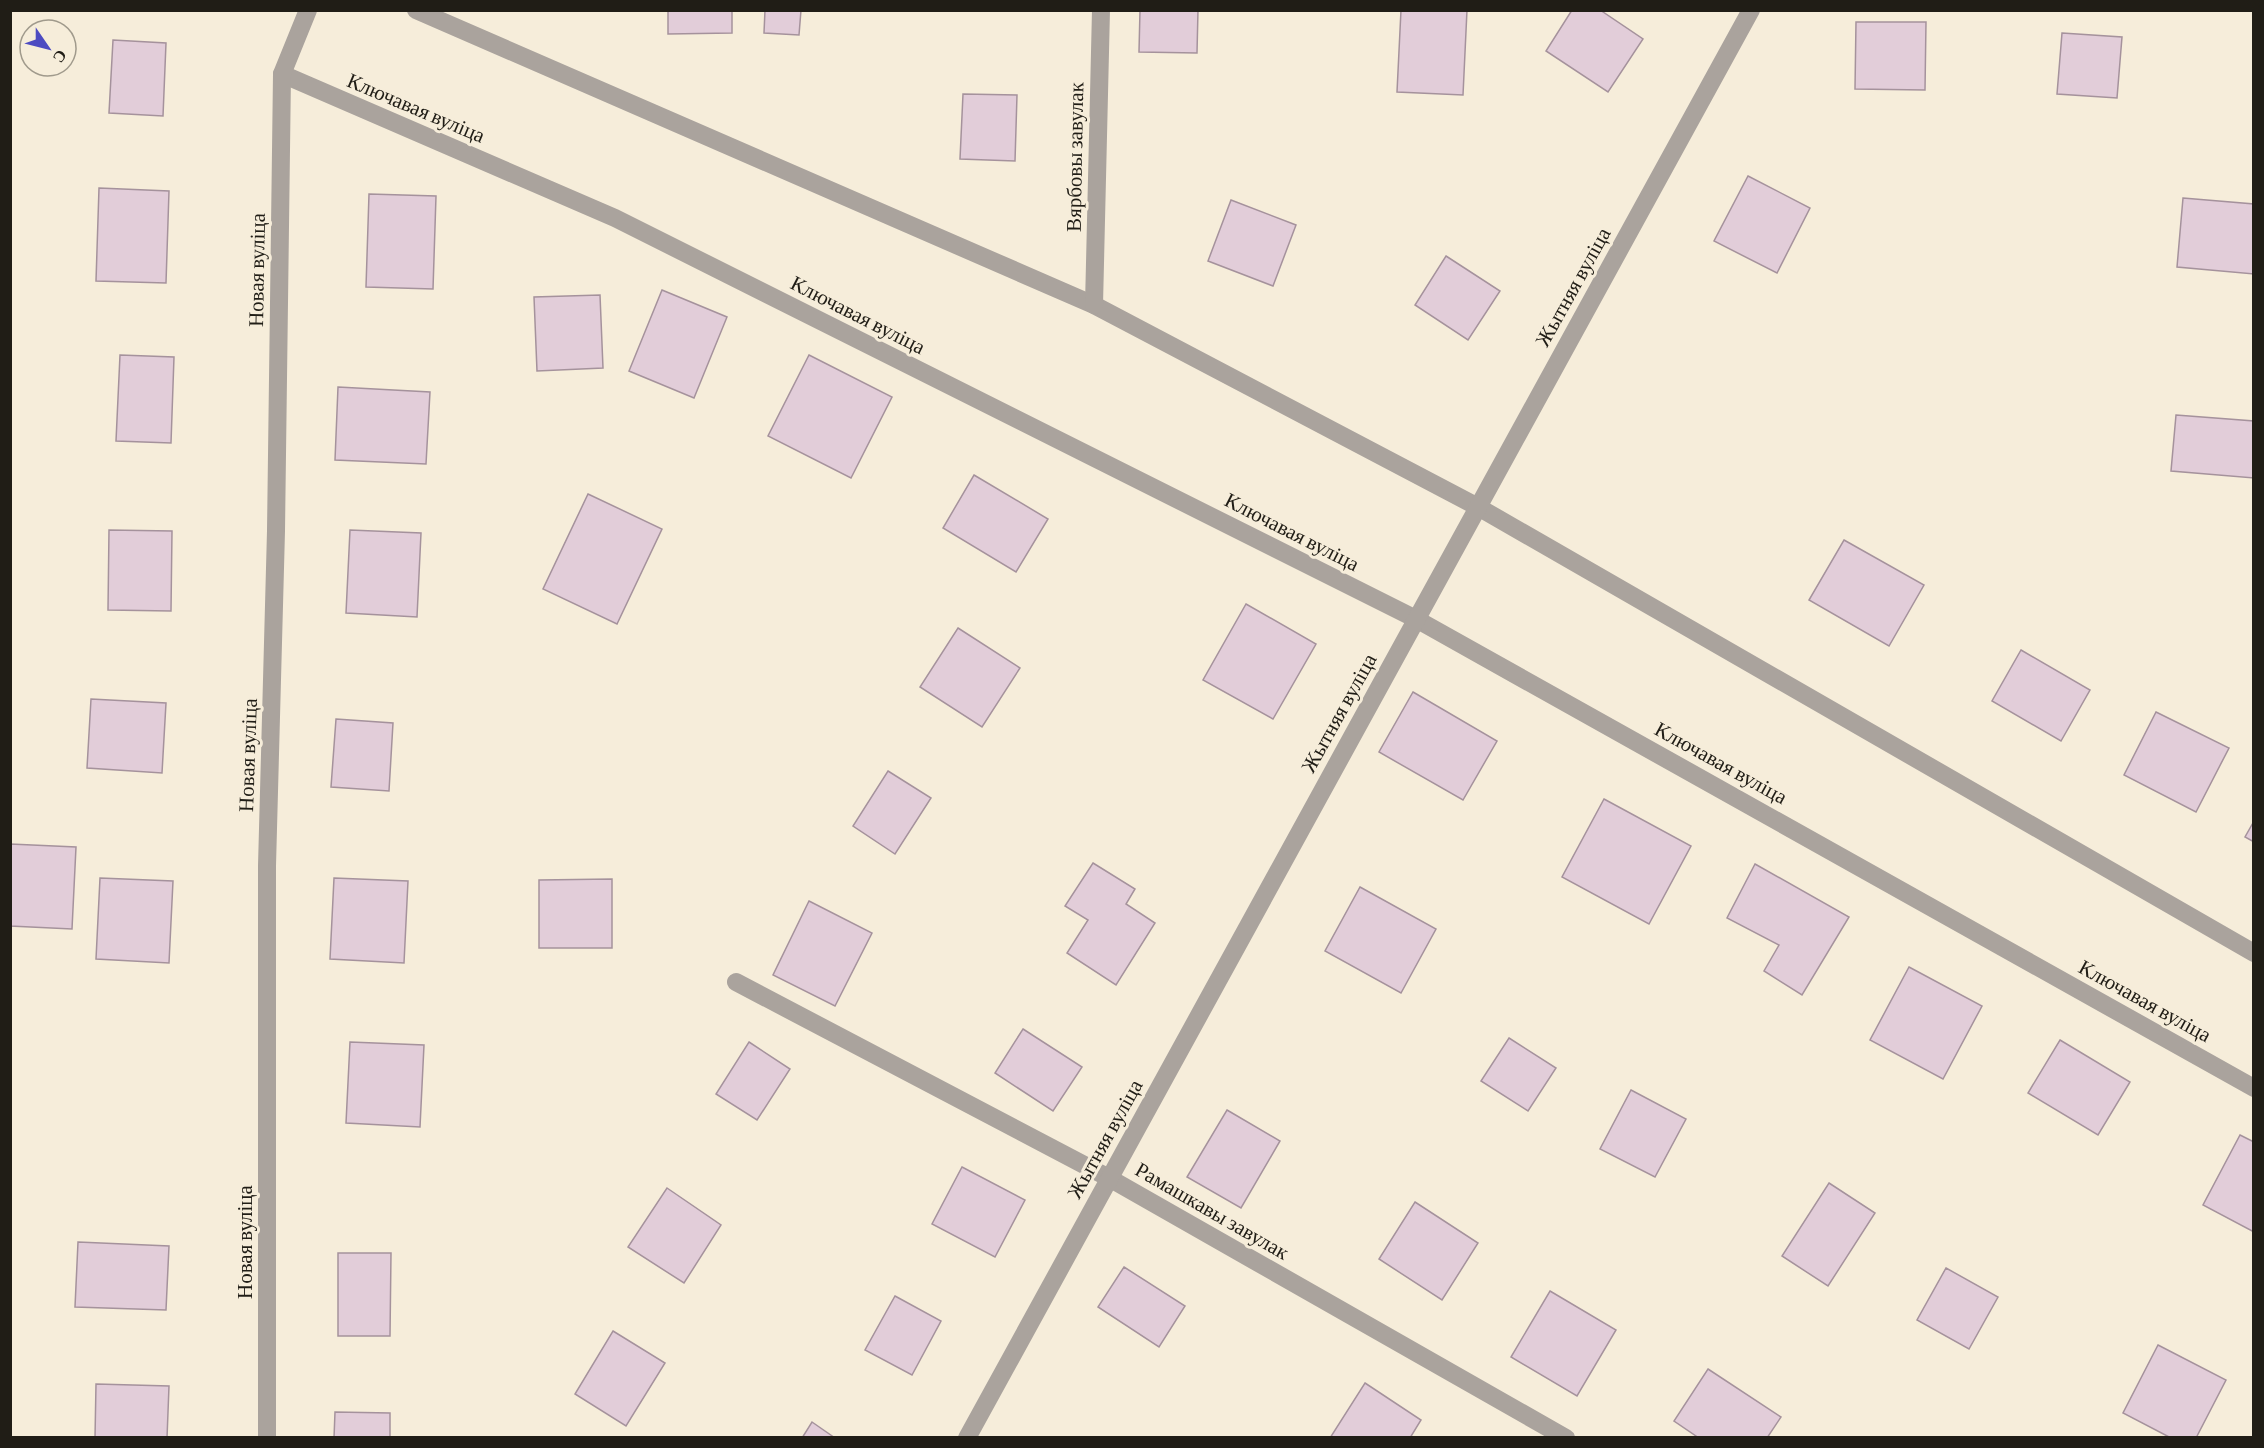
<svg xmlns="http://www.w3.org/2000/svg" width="2264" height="1448" viewBox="0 0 2264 1448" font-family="'Crimson Pro',serif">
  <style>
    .building { fill: #e2cdd9; stroke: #a5929c; stroke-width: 1.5 }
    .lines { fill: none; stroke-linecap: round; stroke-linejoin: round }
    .minor { stroke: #aaa39d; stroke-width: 18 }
    .labels { text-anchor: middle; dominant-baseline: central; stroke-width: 6; stroke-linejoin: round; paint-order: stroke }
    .street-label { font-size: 21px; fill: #201d16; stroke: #f6edda }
  </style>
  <rect width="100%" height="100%" fill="#f6edda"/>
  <!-- building -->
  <g class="building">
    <path d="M668,10H732V33L668,34Z"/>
    <path d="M765,10H801L799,35L764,33Z"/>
    <path d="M1140,10H1198L1197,53L1139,52Z"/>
    <path d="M1401,10H1467L1463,95L1397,92Z"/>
    <path d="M1572,10H1600L1643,39L1608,92L1546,51Z"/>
    <path d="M1856,22H1926L1925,90L1855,89Z"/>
    <path d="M2062,33L2122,37L2117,98L2057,94Z"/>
    <path d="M113,40L166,43L163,116L109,113Z"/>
    <path d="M963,94L1017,95L1015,161L960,159Z"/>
    <path d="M1748,176L1810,208L1777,273L1714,241Z"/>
    <path d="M99,188L169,191L166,283L96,281Z"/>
    <path d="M369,194L436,196L433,289L366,287Z"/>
    <path d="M2183,198L2254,204V274L2177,267Z"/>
    <path d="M1231,200L1296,225L1273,286L1208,261Z"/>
    <path d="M1446,256L1500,291L1468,340L1415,305Z"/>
    <path d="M662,290L727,317L694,398L629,371Z"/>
    <path d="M600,295L603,368L537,371L534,297Z"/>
    <path d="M120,355L174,357L171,443L116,441Z"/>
    <path d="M809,355L892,397L851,478L768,436Z"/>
    <path d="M338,387L430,392L426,464L335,460Z"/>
    <path d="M2176,415L2254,421V478L2171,471Z"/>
    <path d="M974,475L1048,519L1016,572L943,528Z"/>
    <path d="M588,494L662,529L617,624L543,589Z"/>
    <path d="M109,530L172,531L171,611L108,610Z"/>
    <path d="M350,530L421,533L417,617L346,613Z"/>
    <path d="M1844,540L1924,585L1889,646L1809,600Z"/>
    <path d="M1246,604L1316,644L1273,719L1203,680Z"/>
    <path d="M958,628L1020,668L982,727L920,687Z"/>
    <path d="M2021,650L2090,690L2061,741L1992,701Z"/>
    <path d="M1413,692L1497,741L1463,800L1379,752Z"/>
    <path d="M91,699L166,703L162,773L87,768Z"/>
    <path d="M2156,712L2229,748L2196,812L2124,775Z"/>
    <path d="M336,719L393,723L389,791L331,787Z"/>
    <path d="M888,771L931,798L895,854L853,826Z"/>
    <path d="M1604,799L1691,846L1649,924L1562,877Z"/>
    <path d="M2254,821V842L2245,837Z"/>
    <path d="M10,844L76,847L72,929L10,926Z"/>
    <path d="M1093,863L1135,889L1126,904L1155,923L1116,985L1067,953L1088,920L1065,906Z"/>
    <path d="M1755,864L1849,917L1802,995L1764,971L1779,945L1727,918Z"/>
    <path d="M100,878L173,881L169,963L96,959Z"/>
    <path d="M334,878L408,881L404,963L330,959Z"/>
    <path d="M612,879V948H539V880Z"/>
    <path d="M1360,887L1436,929L1401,993L1325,951Z"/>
    <path d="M809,901L872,933L835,1006L773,975Z"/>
    <path d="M1909,967L1982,1006L1943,1079L1870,1040Z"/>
    <path d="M1023,1029L1082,1067L1053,1111L995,1073Z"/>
    <path d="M1509,1038L1556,1068L1528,1111L1481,1081Z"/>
    <path d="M2060,1040L2130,1082L2098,1135L2028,1093Z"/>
    <path d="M350,1042L424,1045L420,1127L346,1123Z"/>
    <path d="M749,1042L790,1069L757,1120L716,1094Z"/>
    <path d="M1631,1090L1686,1119L1655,1177L1600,1149Z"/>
    <path d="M1227,1110L1280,1141L1241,1208L1187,1177Z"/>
    <path d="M2240,1135L2254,1142V1232L2203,1205Z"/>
    <path d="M962,1167L1025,1200L995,1257L932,1224Z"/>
    <path d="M1829,1183L1875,1213L1828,1286L1782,1256Z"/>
    <path d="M667,1188L721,1225L684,1283L628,1247Z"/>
    <path d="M1415,1202L1478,1243L1442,1300L1379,1259Z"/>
    <path d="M78,1242L169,1246L166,1310L75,1307Z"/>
    <path d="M338,1253H391L390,1336H338Z"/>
    <path d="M1124,1267L1185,1306L1159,1347L1098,1307Z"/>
    <path d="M1946,1268L1998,1297L1969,1349L1917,1320Z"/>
    <path d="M1550,1291L1616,1330L1577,1396L1511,1357Z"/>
    <path d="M895,1296L941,1321L912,1375L865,1350Z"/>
    <path d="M613,1331L665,1363L626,1426L575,1394Z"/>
    <path d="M2158,1345L2226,1380L2196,1438H2171L2123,1413Z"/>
    <path d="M1708,1369L1781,1417L1767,1438H1699L1674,1421Z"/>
    <path d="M1365,1383L1421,1420L1410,1438H1330Z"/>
    <path d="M96,1384L169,1386L167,1438H95Z"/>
    <path d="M335,1412L390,1413V1438H334Z"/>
    <path d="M812,1422L835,1438H802Z"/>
  </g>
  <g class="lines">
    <!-- minor -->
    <g class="minor">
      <path d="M416,10L1094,305L1478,507L2254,953"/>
      <path d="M282,74L615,218L1416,619L2254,1088"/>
      <path d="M1094,305L1101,10"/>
      <path d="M736,982L1109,1178L1566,1438"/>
      <path d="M267,1438V866L276,531L282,74L308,10"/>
      <path d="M967,1438L1751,10"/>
    </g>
  </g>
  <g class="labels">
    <!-- street labels -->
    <g class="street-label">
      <text transform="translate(416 108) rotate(23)">Ключавая вуліца</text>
      <text transform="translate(1075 157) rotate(-89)">Вярбовы завулак</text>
      <text transform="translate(257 270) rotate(-89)">Новая вуліца</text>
      <text transform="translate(1573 287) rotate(-61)">Жытняя вуліца</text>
      <text transform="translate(858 315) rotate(27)">Ключавая вуліца</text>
      <text transform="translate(1292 532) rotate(27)">Ключавая вуліца</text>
      <text transform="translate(1339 713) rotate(-61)">Жытняя вуліца</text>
      <text transform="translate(248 755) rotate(-88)">Новая вуліца</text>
      <text transform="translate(1721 763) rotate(29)">Ключавая вуліца</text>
      <text transform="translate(2145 1001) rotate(29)">Ключавая вуліца</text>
      <text transform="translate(1105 1139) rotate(-61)">Жытняя вуліца</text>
      <text transform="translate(1212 1211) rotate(30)">Рамашкавы завулак</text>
      <text transform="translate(245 1242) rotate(-90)">Новая вуліца</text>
    </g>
  </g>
  <!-- border -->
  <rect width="2264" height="1448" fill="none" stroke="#201d16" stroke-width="24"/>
  <!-- north arrow -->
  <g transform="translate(48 48) rotate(125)"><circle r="28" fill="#f6edda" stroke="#a09a8c" stroke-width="1.5"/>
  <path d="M0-4.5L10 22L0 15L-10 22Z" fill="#4d4bc1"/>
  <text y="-9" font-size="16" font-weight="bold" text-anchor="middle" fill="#201d16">С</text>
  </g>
</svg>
